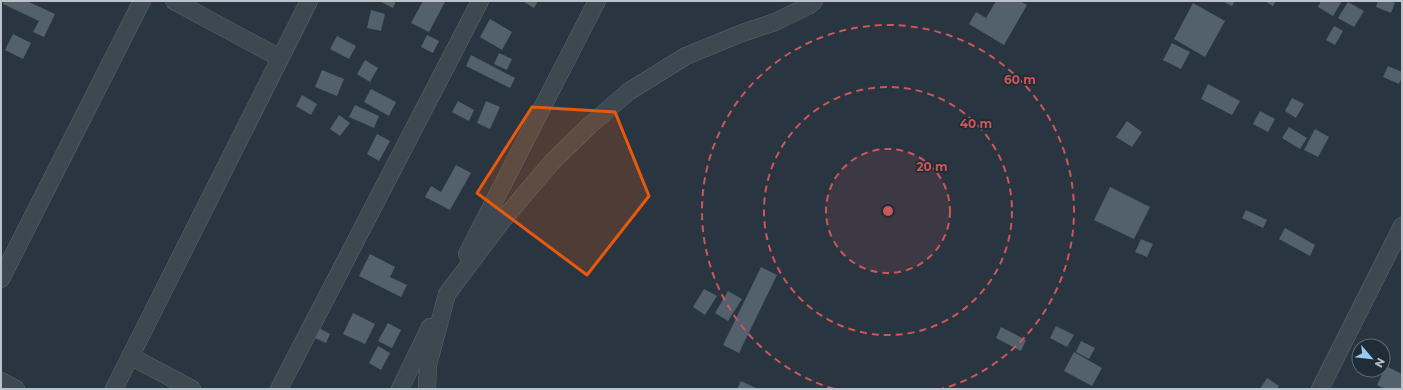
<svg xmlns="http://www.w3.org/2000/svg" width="1403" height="390" viewBox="0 0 1403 390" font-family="Montserrat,sans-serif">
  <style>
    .building { fill: #52616c }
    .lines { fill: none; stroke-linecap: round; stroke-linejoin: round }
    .street-casing { stroke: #5b666e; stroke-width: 18 }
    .street { stroke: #3d4851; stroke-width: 17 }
    .marked { fill: #e8590c; fill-opacity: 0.2; stroke: #e8590c; stroke-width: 3; stroke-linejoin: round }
    .ring { fill: none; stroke: #ce5659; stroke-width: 2; stroke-dasharray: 7 5 }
    .centre { fill: #ce5659; stroke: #212d36; stroke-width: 2 }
    .ring-label { font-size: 12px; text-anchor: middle; font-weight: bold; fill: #ce5659; stroke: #212d36; stroke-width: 3.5; stroke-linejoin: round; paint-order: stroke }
  </style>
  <rect width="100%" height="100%" fill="#293641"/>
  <!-- building -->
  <g class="building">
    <path d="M4,1H27L55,14L44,37L33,32L39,21L3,4Z"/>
    <path d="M379,1H396L393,8Z"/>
    <path d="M423,1L445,2L429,32L411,23Z"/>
    <path d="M522,1H538L534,8Z"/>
    <path d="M996,1H1020L1027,5L1004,45L969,24L976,12L986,18Z"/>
    <path d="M1224,1H1235L1232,6L1224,2Z"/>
    <path d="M1265,1H1276L1273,6Z"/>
    <path d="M1321,1H1342L1333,16L1318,7Z"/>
    <path d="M1378,1H1390L1395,3L1391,13L1376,7Z"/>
    <path d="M1348,2L1364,11L1354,27L1338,18Z"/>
    <path d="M1193,3L1225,21L1205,57L1174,39Z"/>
    <path d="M371,10L385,14L381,31L367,28Z"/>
    <path d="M490,19L512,32L502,50L480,37Z"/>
    <path d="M1334,26L1343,31L1335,45L1326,40Z"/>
    <path d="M13,34L31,43L23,59L5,50Z"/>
    <path d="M427,35L439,41L433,53L421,47Z"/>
    <path d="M337,36L356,46L349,59L330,49Z"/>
    <path d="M1172,43L1190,52L1181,69L1163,60Z"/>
    <path d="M499,53L512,59L507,70L494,64Z"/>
    <path d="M471,55L515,78L510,88L466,66Z"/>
    <path d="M365,60L378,68L370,82L357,74Z"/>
    <path d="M1388,66L1402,72V77L1399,84L1383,77Z"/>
    <path d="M322,70L344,79L337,96L315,87Z"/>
    <path d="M1208,84L1240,101L1232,115L1201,99Z"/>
    <path d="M371,89L396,102L389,116L364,102Z"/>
    <path d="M302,95L317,104L311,115L296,106Z"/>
    <path d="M1292,98L1304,104L1296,118L1285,111Z"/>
    <path d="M458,101L474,110L469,121L452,112Z"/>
    <path d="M486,101L500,107L490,129L477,123Z"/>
    <path d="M355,105L379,116L374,128L349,117Z"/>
    <path d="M1260,111L1275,119L1268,132L1253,124Z"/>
    <path d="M339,115L350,123L340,136L330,129Z"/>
    <path d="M1127,121L1142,132L1132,147L1116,137Z"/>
    <path d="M1289,127L1307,138L1300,149L1282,138Z"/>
    <path d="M1315,129L1329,137L1318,157L1304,150Z"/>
    <path d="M377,134L390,141L379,161L367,154Z"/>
    <path d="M456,165L471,173L450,210L425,197L431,186L441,192Z"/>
    <path d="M1110,187L1150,207L1134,239L1094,220Z"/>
    <path d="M1246,210L1267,220L1263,228L1242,218Z"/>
    <path d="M1285,228L1315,245L1310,256L1279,239Z"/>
    <path d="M1141,239L1153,244L1147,257L1135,252Z"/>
    <path d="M370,254L395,267L390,277L407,285L401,297L359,276Z"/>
    <path d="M761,267L777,275L739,353L723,345Z"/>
    <path d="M704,289L717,296L705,315L693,307Z"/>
    <path d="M728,291L742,299L728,321L715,313Z"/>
    <path d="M353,313L375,324L365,344L343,334Z"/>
    <path d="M388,323L401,330L392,348L378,341Z"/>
    <path d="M1056,326L1074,335L1067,347L1050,338Z"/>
    <path d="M1001,327L1026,340L1021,351L996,338Z"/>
    <path d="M319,328L330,334L326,343L315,338Z"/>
    <path d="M1081,341L1095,348L1089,359L1076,352Z"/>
    <path d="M378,346L390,353L381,370L369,363Z"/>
    <path d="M1074,352L1102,368L1092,386L1064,371Z"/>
    <path d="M1386,366L1402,374V389H1385L1377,385Z"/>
    <path d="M1267,378L1279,386L1277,389H1260Z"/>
    <path d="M741,381L758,389H737Z"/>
  </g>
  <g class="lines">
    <defs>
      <g id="street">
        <path d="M174,1L280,58"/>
        <path d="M467,254L597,1"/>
        <path d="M1,279L142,1"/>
        <path d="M130,356L192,389"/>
        <path d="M1,381L16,389"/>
        <path d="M114,389L309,1"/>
        <path d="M279,389L480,1"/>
        <path d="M400,389L430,327"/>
        <path d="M427,389L428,365L447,294L501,222L552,162L589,126L628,92L686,56L742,33L775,22L808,6L814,1"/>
        <path d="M1320,389L1402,226"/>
      </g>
    </defs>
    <!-- street casing -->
    <use href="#street" class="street-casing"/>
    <!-- street -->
    <use href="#street" class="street"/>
  </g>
  <!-- marked area -->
  <path class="marked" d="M532,107L615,112L649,196L587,275L477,193Z"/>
  <!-- distance rings -->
  <circle cx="888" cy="211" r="62" fill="#ce5659" fill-opacity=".12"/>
  <g class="ring">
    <circle cx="888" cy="211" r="62"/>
    <circle cx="888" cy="211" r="124"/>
    <path d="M834 389A186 186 0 1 1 942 389"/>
  </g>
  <circle cx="888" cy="211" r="6" class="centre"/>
  <g class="ring-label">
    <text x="1020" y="84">60 m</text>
    <text x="976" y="128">40 m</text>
    <text x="932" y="171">20 m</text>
  </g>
  <!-- border -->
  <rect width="1403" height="390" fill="none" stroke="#bac3cb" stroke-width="4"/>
  <!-- north arrow -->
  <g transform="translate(1371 358) rotate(118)"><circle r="19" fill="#212d36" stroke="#5e6972"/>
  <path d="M0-3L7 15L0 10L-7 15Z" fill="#97c7f2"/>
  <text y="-6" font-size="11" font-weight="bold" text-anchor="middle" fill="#bac3cb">N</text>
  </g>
</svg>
